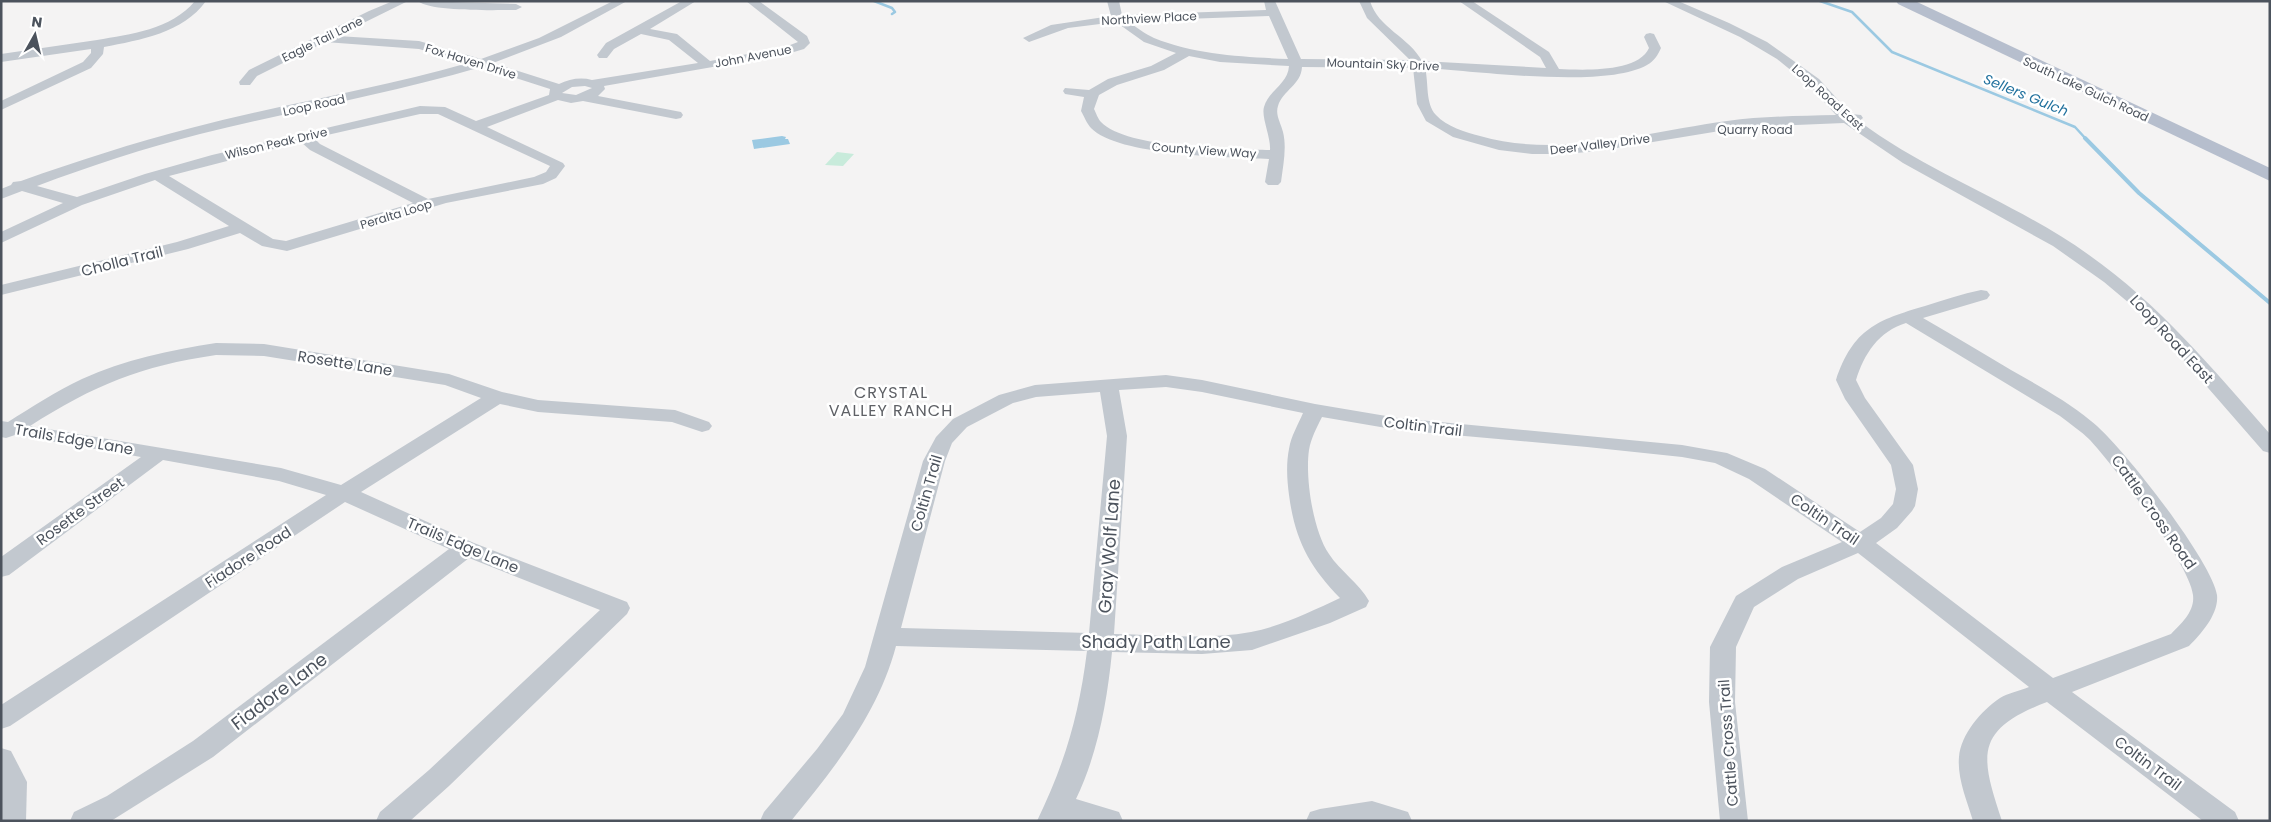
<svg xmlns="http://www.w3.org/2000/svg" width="2271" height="822" viewBox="0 0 2271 822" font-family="Poppins,sans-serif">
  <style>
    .green { fill: #c8ebdb }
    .water { fill: #9bc9e2 }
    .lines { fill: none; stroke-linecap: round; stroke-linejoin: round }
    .stream-far1 { stroke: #9bc9e2; stroke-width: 2.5 }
    .stream { stroke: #9bc9e2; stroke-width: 4 }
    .minor { fill: #c2c8cf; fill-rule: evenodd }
    .major { fill: #b6becd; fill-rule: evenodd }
    .labels { text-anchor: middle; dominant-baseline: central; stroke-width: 5; stroke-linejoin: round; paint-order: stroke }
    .far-street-label { font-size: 12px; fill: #4c535d; stroke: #fff }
    .far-water-label { font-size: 14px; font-style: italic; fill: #20709d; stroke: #fff }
    .street-label { font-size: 15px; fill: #4c535d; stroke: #fff }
    .neighbourhood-label { font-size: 16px; letter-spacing: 1px; fill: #5f6166; stroke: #fff }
    .near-street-label { font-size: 18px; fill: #4c535d; stroke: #fff }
  </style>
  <rect width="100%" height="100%" fill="#f4f3f3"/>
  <!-- green -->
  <path class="green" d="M837,152L854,154L843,166L825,165Z"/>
  <!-- water -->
  <path class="water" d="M782,136L786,137L785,139H788L790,144L754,149L752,140Z"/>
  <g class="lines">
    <!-- stream-far1 -->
    <g class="stream-far1">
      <path d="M874,1L892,8L895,12L892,14"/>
      <path d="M1820,1L1852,12L1892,52L2075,127L2086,139"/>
    </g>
    <!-- stream -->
    <path class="stream" d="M2085,138L2139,193L2270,303"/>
    <!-- minor -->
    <g class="minor">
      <path d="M195,1H206C183,33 140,40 104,47L103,54L91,68L1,110V101L83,62L91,53V49L1,62V54C33,49 65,45 97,40C130,34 171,30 195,1Z"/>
      <path d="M393,1H408L337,36L419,41L481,59L539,38L613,1H627L561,37L493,63L559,84C569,79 581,77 592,80L698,63L669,40L641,34L614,49L607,58H599L597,55L606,43L682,1H696L650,29L677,34L710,61L785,47L798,42L746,1H759L807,36L810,43L804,49L787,54L604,86L605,89L598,96L681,112L683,115L681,118L676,119L583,101L571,103L558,100L487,127L563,163L565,166L556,178L543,184L446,203L287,251L262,246L240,233L188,249L1,295V285L177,242L229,226L155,180L82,205L1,243V232L63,203L22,191L1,199V189L11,185L13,182L21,181C77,161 133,143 191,128C283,104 377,89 468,63L419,49L325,42L257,76L250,85H240L239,82L249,70L369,11ZM481,67L550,89L549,95L476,121L445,107L420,106L212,155L145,174L77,197L37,186C90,166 145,148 200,134C293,111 388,94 481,67ZM585,86L592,88L576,95L562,93L572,87ZM420,114H438L550,166L546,172L534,177L428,199L320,144L314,138ZM301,142L310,150L413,203L286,241L273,239L169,176Z"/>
      <path d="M418,1L516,4L522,7L516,10C497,10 430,12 418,1Z"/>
      <path d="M1107,1H1119L1122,15L1266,10L1264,1H1275L1301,59L1410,60L1367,18L1359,1H1370C1378,28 1409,37 1422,61L1546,68L1540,57L1459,1H1472L1549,52L1559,69C1582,70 1638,73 1649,48L1644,37L1646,34L1650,33L1654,34L1661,48C1658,55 1654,61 1647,65C1605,89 1477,71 1425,68C1429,83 1425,103 1436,115C1447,127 1465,132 1480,136C1562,159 1645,132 1727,121C1763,116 1800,116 1836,115L1809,85L1777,59L1740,37L1663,1H1678L1729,23L1767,42L1819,79L1851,114L1861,115L1863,118L1859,121C1931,175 2017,203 2089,255C2159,304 2214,370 2270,434V453L2263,451L2175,350L2129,303L2104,282L2053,246L1903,163L1844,123L1744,127L1598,151L1565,154H1532L1499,150L1453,137L1426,121L1417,104L1413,68L1302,67C1301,85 1283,90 1278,106C1275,115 1281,123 1283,132C1287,148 1283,166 1281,182L1278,185H1268L1265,182L1269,159C1229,157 1118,156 1091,128C1087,124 1084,116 1081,111L1084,97L1065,94L1063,91L1065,88L1089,90L1108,79L1151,66L1176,53L1144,42L1116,22L1068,28L1029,42L1023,38L1051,25L1111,16ZM1269,16L1288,59C1244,57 1196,55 1154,38C1145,34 1136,27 1128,21ZM1189,56L1220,62L1289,66C1288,84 1269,90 1264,107C1261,117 1271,137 1270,150C1233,149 1127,149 1101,122C1098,119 1096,113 1094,109L1099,95L1117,85L1164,70Z"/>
      <path d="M1981,290L1987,291L1990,295L1987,299L1923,318C1953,335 1982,353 2011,370C2039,386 2067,401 2091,421C2120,443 2212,561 2217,595C2219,614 2201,634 2189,646L2072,692L2235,812L2239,821H2203L2047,702C1974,730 1980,755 2002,821H1973C1967,801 1957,778 1959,757C1961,734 1981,711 2000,698C2008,693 2019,691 2029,687L1858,553L1798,579L1754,607L1736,647L1735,702L1748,821H1720L1709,702L1710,647L1736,596L1782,567L1842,542L1749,479L1715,463L1682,457L1587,447L1398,430L1322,417C1317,427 1311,438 1309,450C1305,477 1313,531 1329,554C1340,571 1359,583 1369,601L1366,607L1330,623L1252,650L1202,654L1112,652C1107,702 1098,753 1076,799L1119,812L1123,821H1037C1065,763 1079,715 1087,651L896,646C878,714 835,767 791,821H760L764,812L817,749L843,714L865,667L923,461L936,437L953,419L999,395L1035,385L1166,375L1202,380L1315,404L1398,418L1682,445L1727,453L1765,469L1860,532L1881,518L1893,504L1896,489L1891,465L1845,399L1836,380C1853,329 1877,320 1925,306C1944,300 1962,294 1981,290ZM1906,323L2060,416C2070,424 2081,431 2090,440C2113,465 2190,564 2193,595C2195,611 2182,623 2171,634L2053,678L1876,543L1897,528L1912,511L1915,506L1918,489L1913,465L1865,398L1856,380C1864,354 1879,331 1906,323ZM1166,387L1202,392L1303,413C1298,425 1291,436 1289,449C1286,464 1287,480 1289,495C1295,540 1309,566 1340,598C1312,611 1282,626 1251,632C1207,640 1159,635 1114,634L1127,436L1119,390ZM1100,392L1107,436L1089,633L901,628L945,461L952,443L967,427L1013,403L1036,397Z"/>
      <path d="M216,343L264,344L449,374L502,392L538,400L675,410L709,422L712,426L709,430L702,432L672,422L538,412L500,404L361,492L474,543L627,602L630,608L627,614L449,786L410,821H376L380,812L429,770L600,610L469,558L213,757L111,821H70L74,812L107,796L193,741L449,549L345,502L10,726L1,729V705L326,495L279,481L163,460L9,575L1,577V557L141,457L15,435L6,438L1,437V421L8,422C32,407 56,391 82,379C124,360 170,350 216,343ZM216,355L264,356L445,385L481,398L341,485L281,468L30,426C94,385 141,366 216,355Z"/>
      <path d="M1,748L11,751L27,782L26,821H1Z"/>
      <path d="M1372,801L1408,812L1412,821H1306L1310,812L1320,809Z"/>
    </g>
    <!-- major -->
    <path class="major" d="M1896,1H1915L2270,168V181L1898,4Z"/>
  </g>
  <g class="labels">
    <!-- far-street labels -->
    <g class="far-street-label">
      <text transform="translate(1149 18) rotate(-3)">Northview Place</text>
      <text transform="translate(322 39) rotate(-26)">Eagle Tail Lane</text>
      <text transform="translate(753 56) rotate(-11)">John Avenue</text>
      <text transform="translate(471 61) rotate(17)">Fox Haven Drive</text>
      <text transform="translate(1383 64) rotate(2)">Mountain Sky Drive</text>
      <text transform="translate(2086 89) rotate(25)">South Lake Gulch Road</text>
      <text transform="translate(1828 97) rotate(42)">Loop Road East</text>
      <text transform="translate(314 105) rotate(-12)">Loop Road</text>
      <text x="1755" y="129">Quarry Road</text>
      <text transform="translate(276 143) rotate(-13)">Wilson Peak Drive</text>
      <text transform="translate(1600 144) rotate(-7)">Deer Valley Drive</text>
      <text transform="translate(1204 150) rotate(4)">County View Way</text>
      <text transform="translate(396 214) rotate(-17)">Peralta Loop</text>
    </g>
    <!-- far-water labels -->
    <g class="far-water-label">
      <text transform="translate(2026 95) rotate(22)">Sellers Gulch</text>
    </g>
    <!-- street labels -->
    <g class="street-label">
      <text transform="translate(122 261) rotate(-14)">Cholla Trail</text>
      <text transform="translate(2172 339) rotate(47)">Loop Road East</text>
      <text transform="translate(345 363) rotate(9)">Rosette Lane</text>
      <text transform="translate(1423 426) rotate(7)">Coltin Trail</text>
      <text transform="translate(74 439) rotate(10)">Trails Edge Lane</text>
      <text transform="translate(926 493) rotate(-74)">Coltin Trail</text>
      <text transform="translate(80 511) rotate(-36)">Rosette Street</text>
      <text transform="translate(2154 512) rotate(55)">Cattle Cross Road</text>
      <text transform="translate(1825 519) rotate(34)">Coltin Trail</text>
      <text transform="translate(463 545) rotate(23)">Trails Edge Lane</text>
      <text transform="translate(248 557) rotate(-33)">Fiadore Road</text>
      <text transform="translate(1728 743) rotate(-94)">Cattle Cross Trail</text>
      <text transform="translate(2148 763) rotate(37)">Coltin Trail</text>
    </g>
    <!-- neighbourhood labels -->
    <g class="neighbourhood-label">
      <text x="891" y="392">CRYSTAL<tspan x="891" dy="18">VALLEY RANCH</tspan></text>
    </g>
    <!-- near-street labels -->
    <g class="near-street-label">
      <text transform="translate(1109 546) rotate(-86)">Gray Wolf Lane</text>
      <text x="1156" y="641">Shady Path Lane</text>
      <text transform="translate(279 691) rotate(-37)">Fiadore Lane</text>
    </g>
  </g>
  <!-- border -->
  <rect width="2271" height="822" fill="none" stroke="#4c535d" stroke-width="5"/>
  <!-- north arrow -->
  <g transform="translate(35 35) rotate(8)" stroke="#ffffff" stroke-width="4" paint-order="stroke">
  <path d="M0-4L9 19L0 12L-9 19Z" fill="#4c535d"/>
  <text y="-8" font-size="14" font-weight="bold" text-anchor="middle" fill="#4c535d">N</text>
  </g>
</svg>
